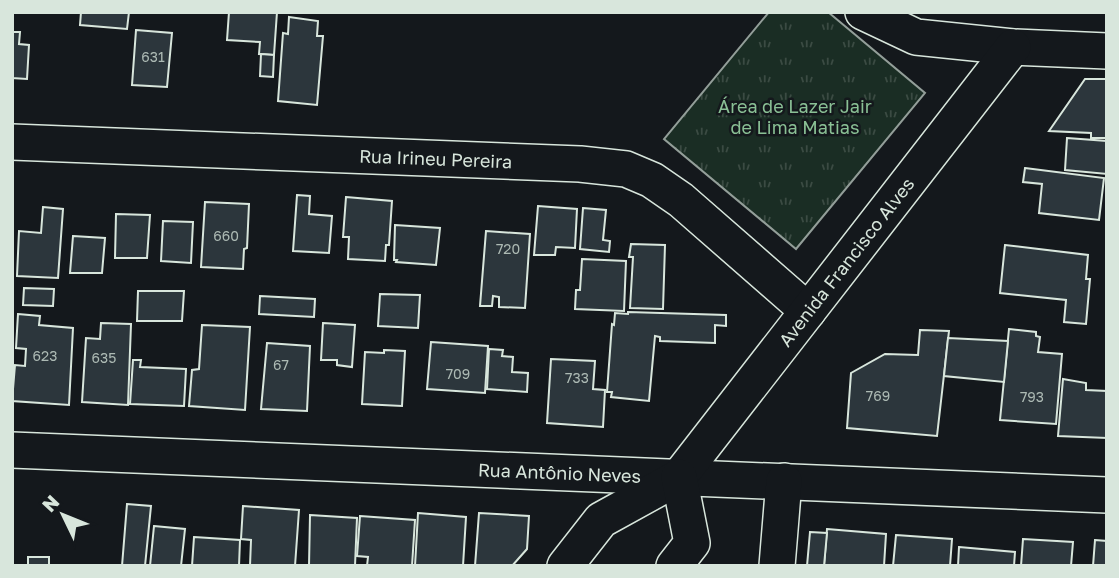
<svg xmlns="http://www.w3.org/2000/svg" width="1119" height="578" viewBox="0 0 1119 578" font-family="'Golos Text',sans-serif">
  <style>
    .grass { fill: url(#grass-tufts); stroke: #939e99; stroke-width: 2 }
    .building { fill: #2c363c; stroke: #d8e6dc; stroke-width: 2 }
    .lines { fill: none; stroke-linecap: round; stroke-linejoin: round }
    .minor-casing { stroke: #d8e6dc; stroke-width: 38 }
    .minor { stroke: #14181c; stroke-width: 35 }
    .labels { text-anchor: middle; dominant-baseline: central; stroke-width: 5; stroke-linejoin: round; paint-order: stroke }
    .number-label { font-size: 14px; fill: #adbab4 }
    .park-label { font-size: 18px; fill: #8ac095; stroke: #14181c }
    .street-label { font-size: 18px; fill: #d8e6dc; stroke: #14181c }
  </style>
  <defs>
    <pattern id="grass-tufts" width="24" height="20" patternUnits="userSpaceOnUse" patternTransform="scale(1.75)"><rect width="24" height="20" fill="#1a2d24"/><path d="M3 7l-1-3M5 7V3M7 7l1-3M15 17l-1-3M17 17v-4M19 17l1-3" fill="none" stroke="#3b4b43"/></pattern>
  </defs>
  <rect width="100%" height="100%" fill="#14181c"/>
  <!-- grass -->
  <path class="grass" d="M769,12H828L925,93L796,249L664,139Z"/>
  <!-- building -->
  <g class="building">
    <path d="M81,12H129L127,29L80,25Z"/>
    <path d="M229,12H277L274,55L259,54L260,42L227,40Z"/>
    <path d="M289,17L318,21L317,36H323L317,105L278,101L283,33L288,34Z"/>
    <path d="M136,30L172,33L167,87L132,85Z"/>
    <path d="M12,32H20L19,44L29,45L27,79L12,78Z"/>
    <path d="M261,54L274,55L273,77L260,76Z"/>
    <path d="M1085,79H1107V138H1091V133L1049,131Z"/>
    <path d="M1067,138L1107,141V174L1065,170Z"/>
    <path d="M1025,168L1104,178L1099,220L1039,213L1042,184L1023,182Z"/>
    <path d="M297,195L310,196L309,214L332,216L329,253L293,251Z"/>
    <path d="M346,197L392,201L389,245H386L385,261L348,259L349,237H343Z"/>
    <path d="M205,202L249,204L247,248L244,249L243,269L201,267Z"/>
    <path d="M538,206L577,209L575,248L556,247L555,255H534Z"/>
    <path d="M43,207L63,209L58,278L17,276L19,231L41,233Z"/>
    <path d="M583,208L606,210L603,240L610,241L609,252L580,249Z"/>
    <path d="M116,214L150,215L147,258H115Z"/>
    <path d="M163,221L193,222L191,263L161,261Z"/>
    <path d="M395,225L440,228L436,265L396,262L397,260H394Z"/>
    <path d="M486,231L530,234L525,308L499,307V297L493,296L492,306H480Z"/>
    <path d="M73,236L105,238L102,273H70Z"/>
    <path d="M631,244L665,245L663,309L630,308L633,257H629Z"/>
    <path d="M1005,245L1088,255L1086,279H1090L1086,324L1064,322L1066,300L1000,293Z"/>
    <path d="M582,259L626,261L624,311L575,309L576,290H580Z"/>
    <path d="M24,288L54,289L53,306L23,305Z"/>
    <path d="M138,291H184L182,321H137Z"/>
    <path d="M380,294L420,295L418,328L378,326Z"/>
    <path d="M260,296L315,299L314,317L259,314Z"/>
    <path d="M628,312L726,315V326L715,325V343L660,341V337L655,336L649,401L611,397L612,392H607L612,324L614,325L615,313L628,314Z"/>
    <path d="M18,314L40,316L39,325L73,328L69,405L12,401L15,365L25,366L26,349L16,348Z"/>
    <path d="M101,323L131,324L128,405L82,402L86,338L100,339Z"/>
    <path d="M323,323L355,325L352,367L337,365V360H321Z"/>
    <path d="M202,325L250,327L245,410L189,406L192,370L199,369Z"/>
    <path d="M1009,329L1036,332V336L1040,337L1038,352L1062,354L1056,424L1000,420Z"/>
    <path d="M920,330L949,331L937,436L847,428L851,373L885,354L918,355Z"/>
    <path d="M948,338L1008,341L1004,382L944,376Z"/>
    <path d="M431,342L488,346L485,393L427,389Z"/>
    <path d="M267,343L310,346L307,411L261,409Z"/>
    <path d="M489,349L503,350L502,356L513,357L512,372L528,373L527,392L487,389Z"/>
    <path d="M384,350L405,351L402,406L362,404L365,352L384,353Z"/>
    <path d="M551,359L595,361L593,389L605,390L603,427L547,423Z"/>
    <path d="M133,360H141L140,367L186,369L184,406L130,404Z"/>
    <path d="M1063,379L1086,383V390L1107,391V438L1058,436Z"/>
    <path d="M127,504L151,506L145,566H122Z"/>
    <path d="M243,506L299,510L295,566H250L251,540L241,539Z"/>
    <path d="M418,513L466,517L463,566H415Z"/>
    <path d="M479,513L529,516L527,549L512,566H475Z"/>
    <path d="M310,515L357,518L355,566H309Z"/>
    <path d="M360,516L415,520L412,566H367L368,557L357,556Z"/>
    <path d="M154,526L185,529L181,566H150Z"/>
    <path d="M827,529L886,534L884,566H824Z"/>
    <path d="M810,532L827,533L824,566H807Z"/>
    <path d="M896,535L952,539L950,566H893Z"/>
    <path d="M194,537L240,540L239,566H192Z"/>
    <path d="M1023,539L1073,542L1071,566H1021Z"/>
    <path d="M1095,540L1107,541V566H1093Z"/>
    <path d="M959,547L1015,552L1014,566H958Z"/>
    <path d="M28,557H49V566H12L28,565Z"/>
  </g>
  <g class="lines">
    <defs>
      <g id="minor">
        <path d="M863,12L916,37L1013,47L1107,51"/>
        <path id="s1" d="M12,142L580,164L626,169L652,180L681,200L808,311"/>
        <path id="s2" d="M12,450L1107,495"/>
        <path id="s3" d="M565,566L601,520L679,477L1013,47"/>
        <path d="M674,566L692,543L679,477"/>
        <path d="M777,566L784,481"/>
      </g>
    </defs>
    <!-- minor casing -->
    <use href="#minor" class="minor-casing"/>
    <!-- minor -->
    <use href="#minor" class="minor"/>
  </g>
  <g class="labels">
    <!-- number labels -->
    <g class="number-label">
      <text x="153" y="56">631</text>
      <text x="226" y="235">660</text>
      <text x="508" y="248">720</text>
      <text x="45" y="355">623</text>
      <text x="104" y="357">635</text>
      <text x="281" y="364">67</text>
      <text x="458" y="373">709</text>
      <text x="577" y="377">733</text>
      <text x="878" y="395">769</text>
      <text x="1032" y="396">793</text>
    </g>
    <!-- park labels -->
    <g class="park-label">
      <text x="795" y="106">Área de Lazer Jair<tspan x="795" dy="21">de Lima Matias</tspan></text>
    </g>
    <!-- street labels -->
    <g class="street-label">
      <text stroke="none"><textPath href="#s1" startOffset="424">Rua Irineu Pereira</textPath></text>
      <text stroke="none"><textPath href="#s3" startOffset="420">Avenida Francisco Alves</textPath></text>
      <text stroke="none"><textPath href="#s2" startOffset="548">Rua Antônio Neves</textPath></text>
    </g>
  </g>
  <!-- border -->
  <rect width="1119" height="578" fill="none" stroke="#d8e6dc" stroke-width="28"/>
  <!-- north arrow -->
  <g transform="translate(63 515) rotate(313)" stroke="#14181c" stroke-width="5" paint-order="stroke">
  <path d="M0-5L12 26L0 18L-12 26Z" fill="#d8e6dc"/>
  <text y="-10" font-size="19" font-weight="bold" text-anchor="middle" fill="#d8e6dc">N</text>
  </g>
</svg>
